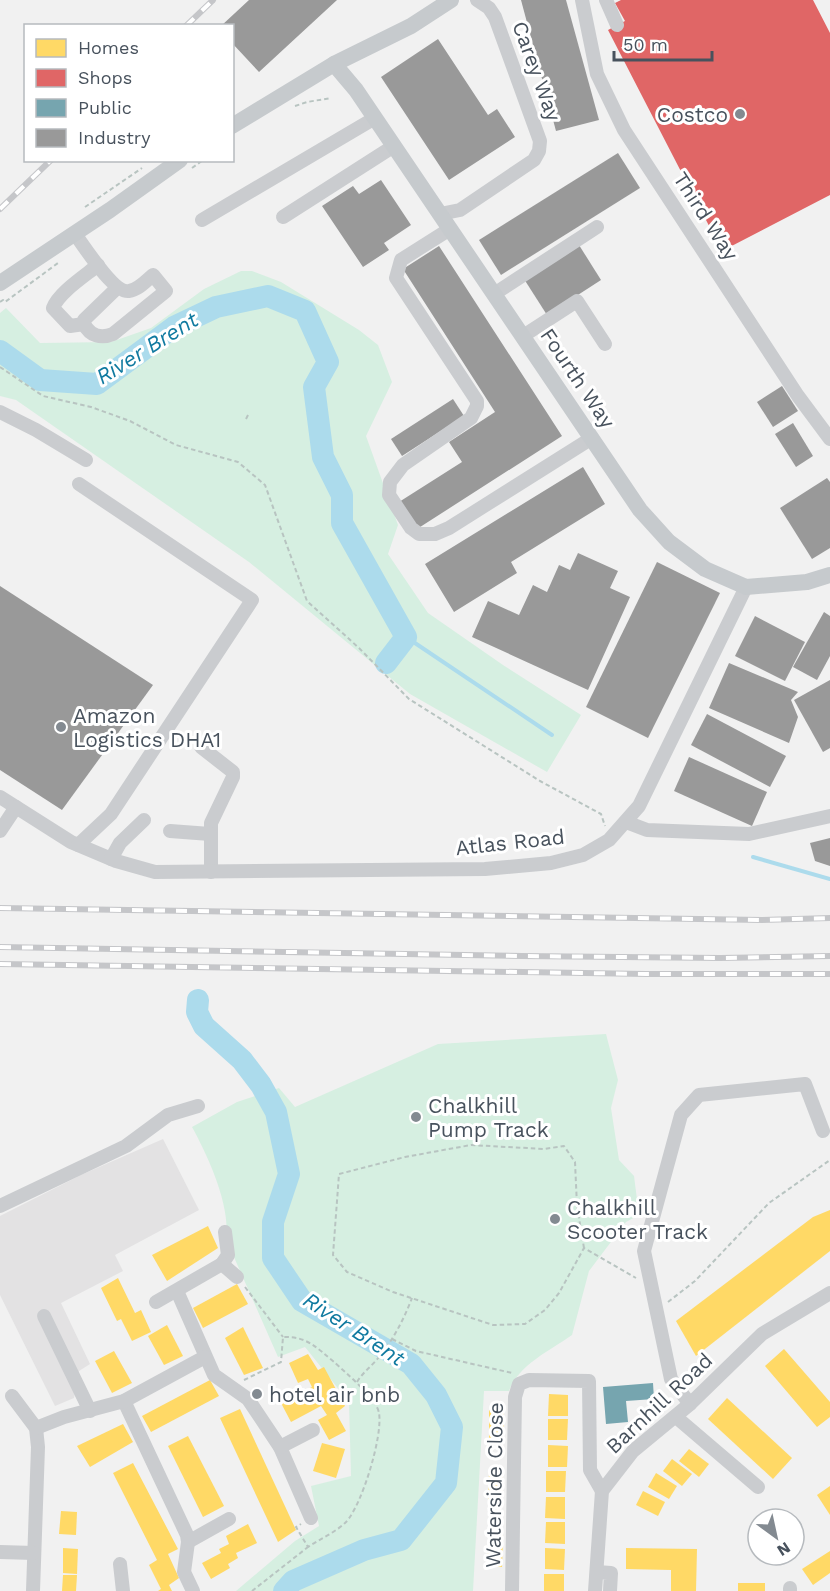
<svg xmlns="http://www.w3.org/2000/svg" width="830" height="1591" viewBox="0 0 830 1591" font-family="'Work Sans',sans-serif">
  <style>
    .education { fill: #e3e2e3 }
    .green { fill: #d6efe1 }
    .homes { fill: #ffd966 }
    .shops { fill: #e06666 }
    .public { fill: #76a5af }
    .industry { fill: #999 }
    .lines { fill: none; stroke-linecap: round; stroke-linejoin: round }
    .stream { stroke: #acdbec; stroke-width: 4 }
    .river { stroke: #acdbec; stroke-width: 22 }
    .path { stroke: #b8c4c1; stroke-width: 2; stroke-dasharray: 4.5 3; stroke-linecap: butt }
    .minor { stroke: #cacccf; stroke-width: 14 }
    .major { stroke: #c6cacd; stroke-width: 16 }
    .rail-casing { stroke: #c5c6c9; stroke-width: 6 }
    .rail { stroke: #fff; stroke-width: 4; stroke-dasharray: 11; stroke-linecap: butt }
    .poi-dot { fill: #838a91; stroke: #fff; stroke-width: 2 }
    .labels { text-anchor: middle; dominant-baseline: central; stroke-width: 6; stroke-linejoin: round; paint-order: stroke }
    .street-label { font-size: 21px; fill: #48525d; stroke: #fff }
    .poi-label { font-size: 21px; fill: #48525d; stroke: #fff; text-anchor: start }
    .water-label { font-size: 22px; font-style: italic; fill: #107aa0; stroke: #fff }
  </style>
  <rect width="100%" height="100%" fill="#f1f1f1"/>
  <!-- education -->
  <path class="education" d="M163,1139L199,1210L115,1255L123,1271L61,1303L90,1364L79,1371L74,1398L55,1406L0,1295V1216L81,1175Z"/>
  <!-- green -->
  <g class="green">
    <path d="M241,271H252L281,282L359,330L378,345L392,382L366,436L398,525L388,554L428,613L503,665L581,715L547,772L410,694L249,562L16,400L0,396V313L6,308L40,343L111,342L151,328L204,289Z"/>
    <path d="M606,1034L618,1080L611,1108L619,1160L634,1176L639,1215L626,1222L589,1271L572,1335C551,1350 518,1365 509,1391H484L473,1591H236L295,1541L319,1526L311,1486L351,1476L349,1402L305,1347L278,1357L226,1239C231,1206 208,1156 192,1127L237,1102L279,1088L295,1107L438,1044Z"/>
  </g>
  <!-- homes -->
  <g class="homes">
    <path d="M830,1210V1251L696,1356L676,1321L813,1217Z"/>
    <path d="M208,1226L218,1248L167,1281L152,1255Z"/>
    <path d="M118,1278L135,1313L141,1310L151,1332L132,1341L121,1319L117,1321L101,1288Z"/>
    <path d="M237,1284L248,1304L203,1328L193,1308Z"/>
    <path d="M167,1325L183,1356L164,1365L148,1336Z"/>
    <path d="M243,1327L263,1368L244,1375L225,1338Z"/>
    <path d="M784,1349L830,1402V1417L817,1427L765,1366Z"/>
    <path d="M114,1351L132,1383L112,1393L95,1361Z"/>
    <path d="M308,1354L318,1370L324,1367L345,1406L336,1413L346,1431L329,1440L318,1420L327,1415L321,1406L291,1422L281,1403L312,1387L308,1379L298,1383L289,1363Z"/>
    <path d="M210,1380L219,1396L151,1432L142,1416Z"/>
    <path d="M549,1394L568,1395V1416H548Z"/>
    <path d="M727,1398L792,1458L773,1479L708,1419Z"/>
    <path d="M240,1409L296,1530L278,1542L220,1418Z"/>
    <rect x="489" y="1410" width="15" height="32"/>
    <path d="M548,1419H568L567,1440H548Z"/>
    <path d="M123,1424L133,1442L90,1467L77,1446Z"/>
    <path d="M188,1436L224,1506L203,1517L168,1446Z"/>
    <path d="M322,1443L345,1449L336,1478L313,1471Z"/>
    <path d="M548,1445L568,1446L567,1467H548Z"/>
    <path d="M689,1449L709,1464L699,1477L679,1461Z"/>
    <path d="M672,1459L692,1474L682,1486L663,1471Z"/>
    <path d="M133,1463L178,1549L168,1554L179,1578L169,1585L172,1591H158L161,1589L149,1565L157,1560L113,1473Z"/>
    <path d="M546,1471H566L565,1492H546Z"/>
    <path d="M489,1472H503L502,1504H488Z"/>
    <path d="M656,1473L677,1486L669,1499L648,1487Z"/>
    <path d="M830,1486V1515L817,1495Z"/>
    <path d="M643,1491L665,1502L658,1516L636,1505Z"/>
    <path d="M546,1497H565V1519L545,1518Z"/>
    <path d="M61,1511L77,1512L76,1535L59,1534Z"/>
    <path d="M546,1522H565V1544L545,1543Z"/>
    <path d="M248,1524L257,1543L236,1553L238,1558L228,1564L230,1568L211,1579L202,1563L221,1553L219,1549L229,1544L226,1536Z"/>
    <path d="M489,1534L503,1535L502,1567L487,1566Z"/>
    <path d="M63,1548L78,1549L77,1574L63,1573Z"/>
    <path d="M545,1548L565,1549L564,1570L545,1569Z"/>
    <path d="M626,1548L697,1549L696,1591H671V1570L626,1569Z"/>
    <path d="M830,1551V1573L813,1585L802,1569Z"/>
    <rect x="544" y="1574" width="20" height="17"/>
    <path d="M63,1575H77L76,1591H62Z"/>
    <rect x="738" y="1583" width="27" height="8"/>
  </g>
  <!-- shops -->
  <path class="shops" d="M621,0H813L830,33V195L722,251L608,30L625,21L615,3Z"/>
  <!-- public -->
  <path class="public" d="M653,1383L654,1399L626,1401L628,1422L606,1424L603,1387Z"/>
  <!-- industry -->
  <g class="industry">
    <path d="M249,0H337L259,72L232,43V26H221Z"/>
    <path d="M521,0H566L599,120L556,131Z"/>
    <path d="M438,39L488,115L497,109L515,137L449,180L381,77Z"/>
    <path d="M618,153L640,188L501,275L479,240Z"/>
    <path d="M381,180L411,225L384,243L389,250L363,267L322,206L353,186L359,194Z"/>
    <path d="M579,245L601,280L547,315L524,279Z"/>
    <path d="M439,246L562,436L417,529L399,502L462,462L449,442L495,412L403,269Z"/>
    <path d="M782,386L798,411L773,427L757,402Z"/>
    <path d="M453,399L464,416L402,456L391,439Z"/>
    <path d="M793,423L813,456L796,467L775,434Z"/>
    <path d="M583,467L605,504L511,562L517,573L454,612L425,564Z"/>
    <path d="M827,478L830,482V548L812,559L780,508Z"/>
    <path d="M578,553L618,571L610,588L630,597L588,690L472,637L488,601L519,615L533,585L547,592L559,565L570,570Z"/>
    <path d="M657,562L720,593L648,738L586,707Z"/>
    <path d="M0,586L153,685L62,810L0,770Z"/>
    <path d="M824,612L830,616V656L817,680L793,667Z"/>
    <path d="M755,616L805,642L785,681L735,656Z"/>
    <path d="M729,663L798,692L791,700L798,717L789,743L709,708Z"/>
    <path d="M830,680V748L823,752L794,700Z"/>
    <path d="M707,714L786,756L770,787L691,745Z"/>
    <path d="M689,757L767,792L752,826L674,791Z"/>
    <path d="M830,838V866L815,861L810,843Z"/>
  </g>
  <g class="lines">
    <!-- stream -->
    <g class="stream">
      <path d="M406,637L552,735"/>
      <path d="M753,857L830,879"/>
    </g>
    <!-- river -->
    <g class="river">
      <path d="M0,351L40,380L97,384L174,327L216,307L268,296L305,311L328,362L314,387L323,457L342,495V523L406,637L386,663"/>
      <path d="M198,1000L197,1012L204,1026L242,1060L261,1085L276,1112L289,1174L273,1222V1258L302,1301L411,1364L436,1395L452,1427L446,1483L401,1540L364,1550L293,1581L284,1591"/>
    </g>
    <!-- path -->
    <g class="path">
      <path d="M295,106L307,102L331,98"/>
      <path d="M192,168L203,160"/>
      <path d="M85,207L142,168"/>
      <path d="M0,302L3,300L5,302L58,263"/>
      <path d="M0,367L43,396L91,407L130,421L176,445L238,462L265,485L307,601L359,648L409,699L540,781L601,814L605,826"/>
      <path d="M246,419L249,413"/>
      <path d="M584,1248L577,1206L575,1162L564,1146L544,1149L471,1145L405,1157L339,1174L333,1255L347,1272L393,1292L493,1325L525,1324L545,1310L559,1293L584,1248L636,1278"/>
      <path d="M245,1287L283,1337"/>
      <path d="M668,1302L695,1281L769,1203L830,1160"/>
      <path d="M392,1339L416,1351L512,1373"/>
      <path d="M244,1380L281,1362L283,1337C307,1336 317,1348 334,1362C345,1372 377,1399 379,1413C383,1436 362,1505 346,1522C336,1532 320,1539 308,1547L296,1527L301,1524"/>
      <path d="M357,1382C363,1372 372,1366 379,1357C393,1340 404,1319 412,1298"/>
      <path d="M252,1591L308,1547"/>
    </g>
    <!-- minor -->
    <g class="minor">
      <path d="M582,0L597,74L624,130L798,396L830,439"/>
      <path d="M606,0L617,25"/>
      <path d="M440,214L460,210L534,160L539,151L540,141L495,17L489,8L477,0"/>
      <path d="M283,217L394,146"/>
      <path d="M202,220L375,118"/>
      <path d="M450,229L401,260L396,278L477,401V406L471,418L403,465L390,482L389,495L411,528L419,534H435L449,528L592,438"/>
      <path d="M75,234C84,246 114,294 129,291C138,290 146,281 153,275L166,291L113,334C101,339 90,336 84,324V320L117,288"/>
      <path d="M494,294L597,227"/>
      <path d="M84,324L70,326L53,308C58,293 86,275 98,265"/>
      <path d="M523,336L577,301L605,344"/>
      <path d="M0,412L36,430L86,460"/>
      <path d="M201,747L233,772V777L211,823V872"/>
      <path d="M0,797L71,842L116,861L155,872L485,869L551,863L583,855L609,840L639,806L746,587"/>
      <path d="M626,822L647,830L749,834L830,816"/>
      <path d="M0,831L16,807"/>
      <path d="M170,831L210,834"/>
      <path d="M78,845L111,814L252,600L79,484"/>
      <path d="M111,859L120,843L144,820"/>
      <path d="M0,1206L126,1146L168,1115L198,1106"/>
      <path d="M222,1264L228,1255L225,1232"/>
      <path d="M177,1291L214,1375L248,1399L280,1447L311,1518"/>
      <path d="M156,1302L222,1264L237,1277"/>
      <path d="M44,1316L90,1411"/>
      <path d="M12,1396L36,1428L38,1447L33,1591"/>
      <path d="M124,1401L187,1535L188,1542L184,1572L193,1591"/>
      <path d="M690,1404L671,1379L644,1251L681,1115L699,1095L805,1084L823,1131"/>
      <path d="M676,1417L758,1487"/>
      <path d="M36,1428L64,1417L124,1401L205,1357"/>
      <path d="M280,1447L313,1430"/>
      <path d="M188,1542L229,1519"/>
      <path d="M0,1552L34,1553"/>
      <path d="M120,1564L123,1591"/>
      <path d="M597,1572L611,1573L610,1591"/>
      <path d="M512,1591L515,1397L519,1384L529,1380L589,1381L590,1470L602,1491"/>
      <path d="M595,1591L602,1491L633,1451L690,1404L762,1334L830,1293"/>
      <path d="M790,1591V1588"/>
    </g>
    <!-- major -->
    <g class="major">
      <path d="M334,64L356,90L640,510L669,542L705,569L746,587L807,582L830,575"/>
      <path d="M232,126L334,64L411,26L451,0"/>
      <path d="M0,283L110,210L180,160"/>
    </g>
    <defs>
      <g id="rail">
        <path d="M186,26L213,0"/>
        <path d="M0,209L51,160"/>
        <path d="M0,908L762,920L830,918"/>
        <path d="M0,947L522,956L720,958L830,956"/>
        <path d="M0,964L646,974H830"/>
      </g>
    </defs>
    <!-- rail casing -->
    <use href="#rail" class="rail-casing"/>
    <!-- rail -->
    <use href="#rail" class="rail"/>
  </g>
  <!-- markers -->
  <g class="poi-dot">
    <circle cx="740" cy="114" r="6"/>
    <circle cx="61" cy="727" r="6"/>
    <circle cx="416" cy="1117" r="6"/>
    <circle cx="555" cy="1219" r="6"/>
    <circle cx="257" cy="1394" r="6"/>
  </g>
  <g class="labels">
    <!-- street labels -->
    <g class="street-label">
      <text transform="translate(537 71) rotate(70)">Carey Way</text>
      <text transform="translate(706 216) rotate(57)">Third Way</text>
      <text transform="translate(578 378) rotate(56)">Fourth Way</text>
      <text transform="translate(510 842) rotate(-6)">Atlas Road</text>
      <text transform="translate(659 1403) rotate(-43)">Barnhill Road</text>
      <text transform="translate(494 1485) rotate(-89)">Waterside Close</text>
    </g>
    <!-- poi labels -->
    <g class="poi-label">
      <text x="728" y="114" text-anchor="end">Costco</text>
      <text x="73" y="715">Amazon<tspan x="73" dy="24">Logistics DHA1</tspan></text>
      <text x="428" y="1105">Chalkhill<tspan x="428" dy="24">Pump Track</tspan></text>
      <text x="567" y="1207">Chalkhill<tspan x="567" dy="24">Scooter Track</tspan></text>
      <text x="269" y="1394">hotel air bnb</text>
    </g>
    <!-- water labels -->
    <g class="water-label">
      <text transform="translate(147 348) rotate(-32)">River Brent</text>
      <text transform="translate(354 1329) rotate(33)">River Brent</text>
    </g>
  </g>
  <!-- legend -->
  <rect x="24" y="24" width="210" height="138" fill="#ffffff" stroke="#b6babe" stroke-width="1.5"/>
  <rect x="36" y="39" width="30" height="18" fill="#ffd966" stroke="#b6babe" stroke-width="1.5"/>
  <text x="78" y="54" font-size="18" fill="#48525d">Homes</text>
  <rect x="36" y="69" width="30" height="18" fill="#e06666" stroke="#b6babe" stroke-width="1.5"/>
  <text x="78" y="84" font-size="18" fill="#48525d">Shops</text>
  <rect x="36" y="99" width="30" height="18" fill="#76a5af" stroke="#b6babe" stroke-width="1.5"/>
  <text x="78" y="114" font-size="18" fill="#48525d">Public</text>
  <rect x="36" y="129" width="30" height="18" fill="#999999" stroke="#b6babe" stroke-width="1.5"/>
  <text x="78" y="144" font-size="18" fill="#48525d">Industry</text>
  <!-- north arrow -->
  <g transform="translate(776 1537) rotate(147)"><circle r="28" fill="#ffffff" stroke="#b6babe" stroke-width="1.5"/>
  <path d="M0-4.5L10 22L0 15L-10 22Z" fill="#838a91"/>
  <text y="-9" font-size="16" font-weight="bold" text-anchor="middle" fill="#48525d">N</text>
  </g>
  <!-- scale -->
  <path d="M614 51v9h98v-9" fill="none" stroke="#48525d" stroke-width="3"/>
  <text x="623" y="51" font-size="18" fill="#48525d" stroke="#ffffff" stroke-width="4.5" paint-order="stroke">50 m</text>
</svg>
